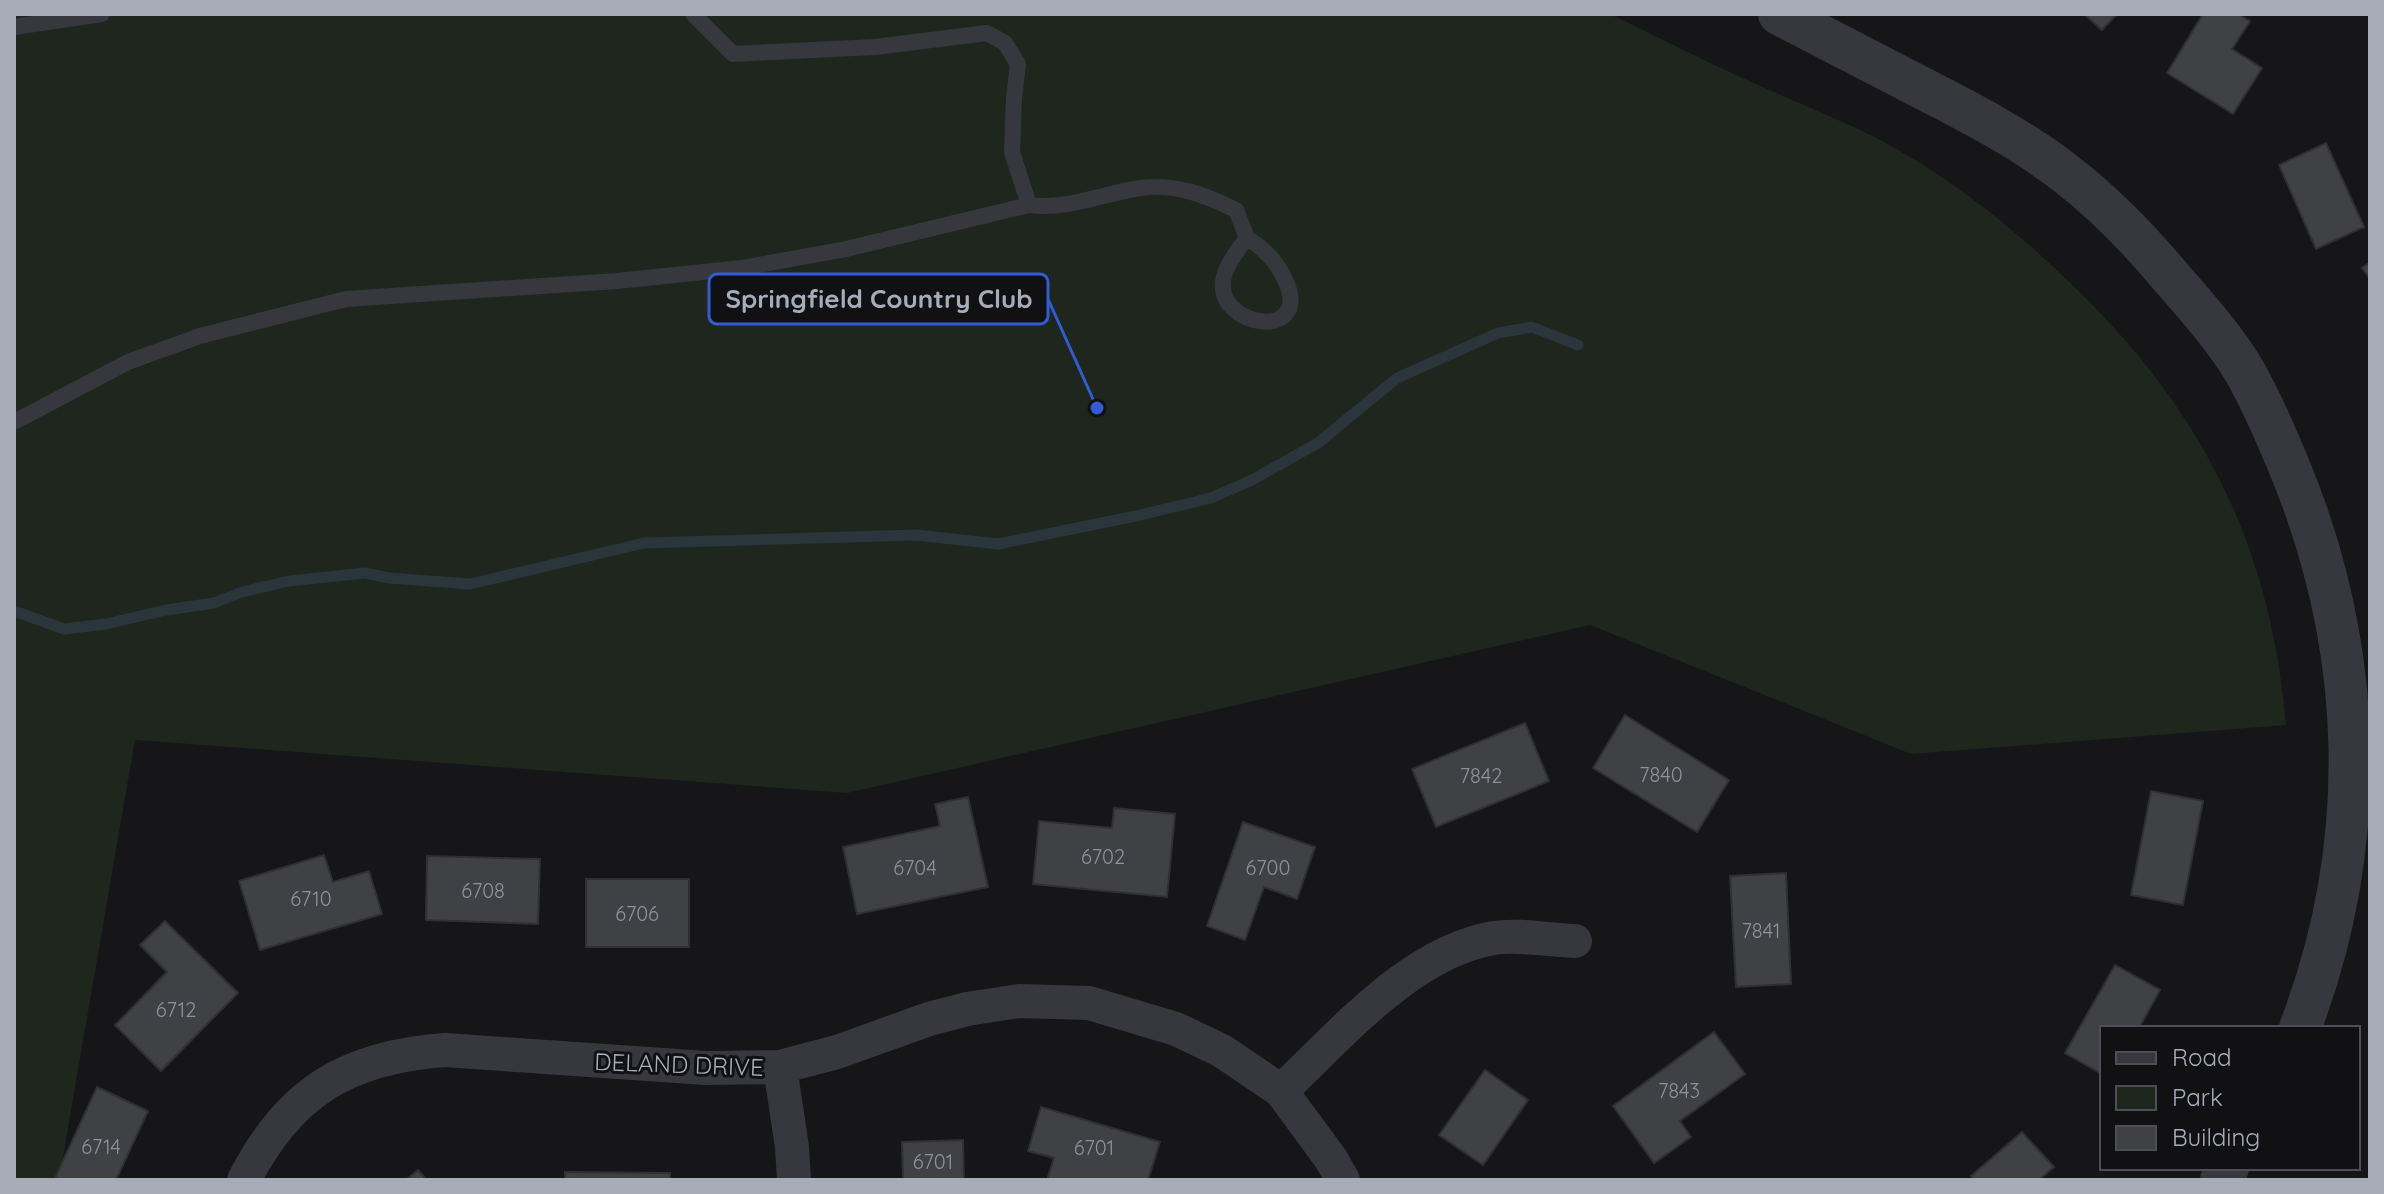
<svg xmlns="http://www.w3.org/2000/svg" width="2384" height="1194" viewBox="0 0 2384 1194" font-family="Quicksand,sans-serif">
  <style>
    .green { fill: #1e261e }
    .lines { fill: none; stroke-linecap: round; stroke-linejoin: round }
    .stream { stroke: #2b353c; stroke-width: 11 }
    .building { fill: #404145; stroke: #303034; stroke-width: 2 }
    .service { stroke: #37383d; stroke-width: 16 }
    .minor { stroke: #37383d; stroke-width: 34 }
    .tertiary { stroke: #37383d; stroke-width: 42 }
    .labels { text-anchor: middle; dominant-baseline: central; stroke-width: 6; stroke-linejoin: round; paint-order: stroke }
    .number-label { font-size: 20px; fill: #8d929b }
    .street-label { font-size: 24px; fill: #a7adb8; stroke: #111113 }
    .leader { fill: none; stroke: #325cd3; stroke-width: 3 }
    .callout-dot { fill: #325cd3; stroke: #111113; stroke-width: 3 }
    .callout { fill: #111113; stroke: #325cd3; stroke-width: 3 }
    .callout-label { font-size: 26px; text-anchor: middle; font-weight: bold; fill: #a7adb8 }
  </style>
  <rect width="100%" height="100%" fill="#161618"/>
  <!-- green -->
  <path class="green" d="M14,14H1610C1664,40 1718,68 1774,92C1816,111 1859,127 1900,151C1960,186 2013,228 2063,276C2198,403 2270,539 2286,725L1911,754L1590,625L847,793L135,740L59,1180H14Z"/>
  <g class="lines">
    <!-- stream -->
    <path class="stream" d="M14,611L64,629L106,624L166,610L214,603L242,592L289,581L365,573L389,578L470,584L644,543L916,535L998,544L1136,516L1211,498L1252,480L1318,443L1397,378L1498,333L1532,327L1578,345"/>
  </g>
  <!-- building -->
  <g class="building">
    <path d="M2084,14H2117L2102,30Z"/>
    <path d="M2203,14H2238L2250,21L2232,49L2262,68L2233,114L2167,73Z"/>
    <path d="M2326,143L2364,227L2316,249L2279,165Z"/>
    <path d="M2370,262V279L2362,268Z"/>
    <path d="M1625,715L1729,780L1697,832L1593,768Z"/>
    <path d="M1525,723L1549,781L1436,827L1412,769Z"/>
    <path d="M2151,791L2203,801L2183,905L2131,895Z"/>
    <path d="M968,797L988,887L857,914L843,847L940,826L935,804Z"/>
    <path d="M1114,808L1175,814L1167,897L1033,884L1039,821L1112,828Z"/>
    <path d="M1243,822L1315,847L1297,899L1264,887L1245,940L1207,926Z"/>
    <path d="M324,855L333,882L369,871L382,914L260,950L239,881Z"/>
    <path d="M427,856L540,859L538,924L426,920Z"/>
    <path d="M1786,873L1791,984L1736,987L1730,876Z"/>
    <rect x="586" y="879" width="103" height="68"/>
    <path d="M165,921L238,993L161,1071L115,1025L167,972L140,945Z"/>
    <path d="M2115,965L2160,990L2139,1028H2102V1074L2065,1053Z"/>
    <path d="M1714,1032L1745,1074L1680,1121L1691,1137L1654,1163L1613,1106Z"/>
    <path d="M1485,1070L1528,1100L1483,1165L1439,1135Z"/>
    <path d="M97,1087L148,1111L116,1180H54Z"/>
    <path d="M1041,1107L1160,1142L1148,1180H1047L1054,1158L1028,1151Z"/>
    <path d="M2022,1132L2054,1167L2039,1180H1975L1971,1176Z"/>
    <path d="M963,1140L964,1180H903L902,1142Z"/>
    <path d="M418,1170L427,1180H406Z"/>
    <path d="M565,1172L670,1173V1180H565Z"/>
  </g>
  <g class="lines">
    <!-- service -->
    <g class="service">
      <path d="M14,27L102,14"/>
      <path d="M1029,205C1068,210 1102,194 1140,188C1175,183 1205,195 1236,210L1247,238C1238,249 1224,268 1223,282C1218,327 1309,341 1287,284C1278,263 1266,250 1247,238"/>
      <path d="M14,422L128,362L200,336L346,299L617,281L742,268L846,249L1029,205L1012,152L1014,98L1018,64L1005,43L987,33L875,47L733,54L693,14"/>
    </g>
    <!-- minor -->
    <g class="minor">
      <path d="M780,1067L792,1147L794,1180"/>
      <path d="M1281,1091C1341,1035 1410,952 1494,938C1517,934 1551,940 1575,941"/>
      <path d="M244,1180C289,1092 347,1057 445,1050L706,1068L780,1067L837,1052L929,1019L967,1009L1019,1001L1089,1003L1176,1029L1222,1051L1281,1091L1331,1159L1343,1180"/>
    </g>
    <!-- tertiary -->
    <g class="tertiary">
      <path d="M1779,14C1827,39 1874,63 1922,88C1971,113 2021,139 2065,173C2104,203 2139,239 2170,276C2197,307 2224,337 2245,372C2263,404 2277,437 2291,471C2365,652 2370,845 2300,1028"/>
      <path d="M2221,1180L2228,1168"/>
    </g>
  </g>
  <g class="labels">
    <!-- number labels -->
    <g class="number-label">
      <text x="1661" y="774">7840</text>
      <text x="1481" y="775">7842</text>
      <text x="1103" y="856">6702</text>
      <text x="915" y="867">6704</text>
      <text x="1268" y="867">6700</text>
      <text x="483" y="890">6708</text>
      <text x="311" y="898">6710</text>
      <text x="637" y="913">6706</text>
      <text x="1761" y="930">7841</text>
      <text x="176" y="1009">6712</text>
      <text x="1679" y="1090">7843</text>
      <text x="101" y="1146">6714</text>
      <text x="1094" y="1147">6701</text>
      <text x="933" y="1161">6701</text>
    </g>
    <!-- street labels -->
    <g class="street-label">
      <text transform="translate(679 1064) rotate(2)">DELAND DRIVE</text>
    </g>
  </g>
  <!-- callouts -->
  <path class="leader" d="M1097 408L1048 299"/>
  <circle class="callout-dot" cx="1097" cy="408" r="8"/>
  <rect class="callout" x="709" y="274" width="339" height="50" rx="8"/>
  <g class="callout-label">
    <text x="879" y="308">Springfield Country Club</text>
  </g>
  <!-- border -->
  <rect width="2384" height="1194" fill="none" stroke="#a7adb8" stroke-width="32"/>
  <!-- legend -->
  <rect x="2100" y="1026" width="260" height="144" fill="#111113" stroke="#4d4f55" stroke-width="2"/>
  <rect x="2116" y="1052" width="40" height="12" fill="#37383d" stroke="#4d4f55" stroke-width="2"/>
  <text x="2172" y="1066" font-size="24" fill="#a7adb8">Road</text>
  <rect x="2116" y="1086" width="40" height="24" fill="#1e261e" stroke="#4d4f55" stroke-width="2"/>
  <text x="2172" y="1106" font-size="24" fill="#a7adb8">Park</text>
  <rect x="2116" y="1126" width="40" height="24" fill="#404145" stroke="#4d4f55" stroke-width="2"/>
  <text x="2172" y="1146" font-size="24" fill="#a7adb8">Building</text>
</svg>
